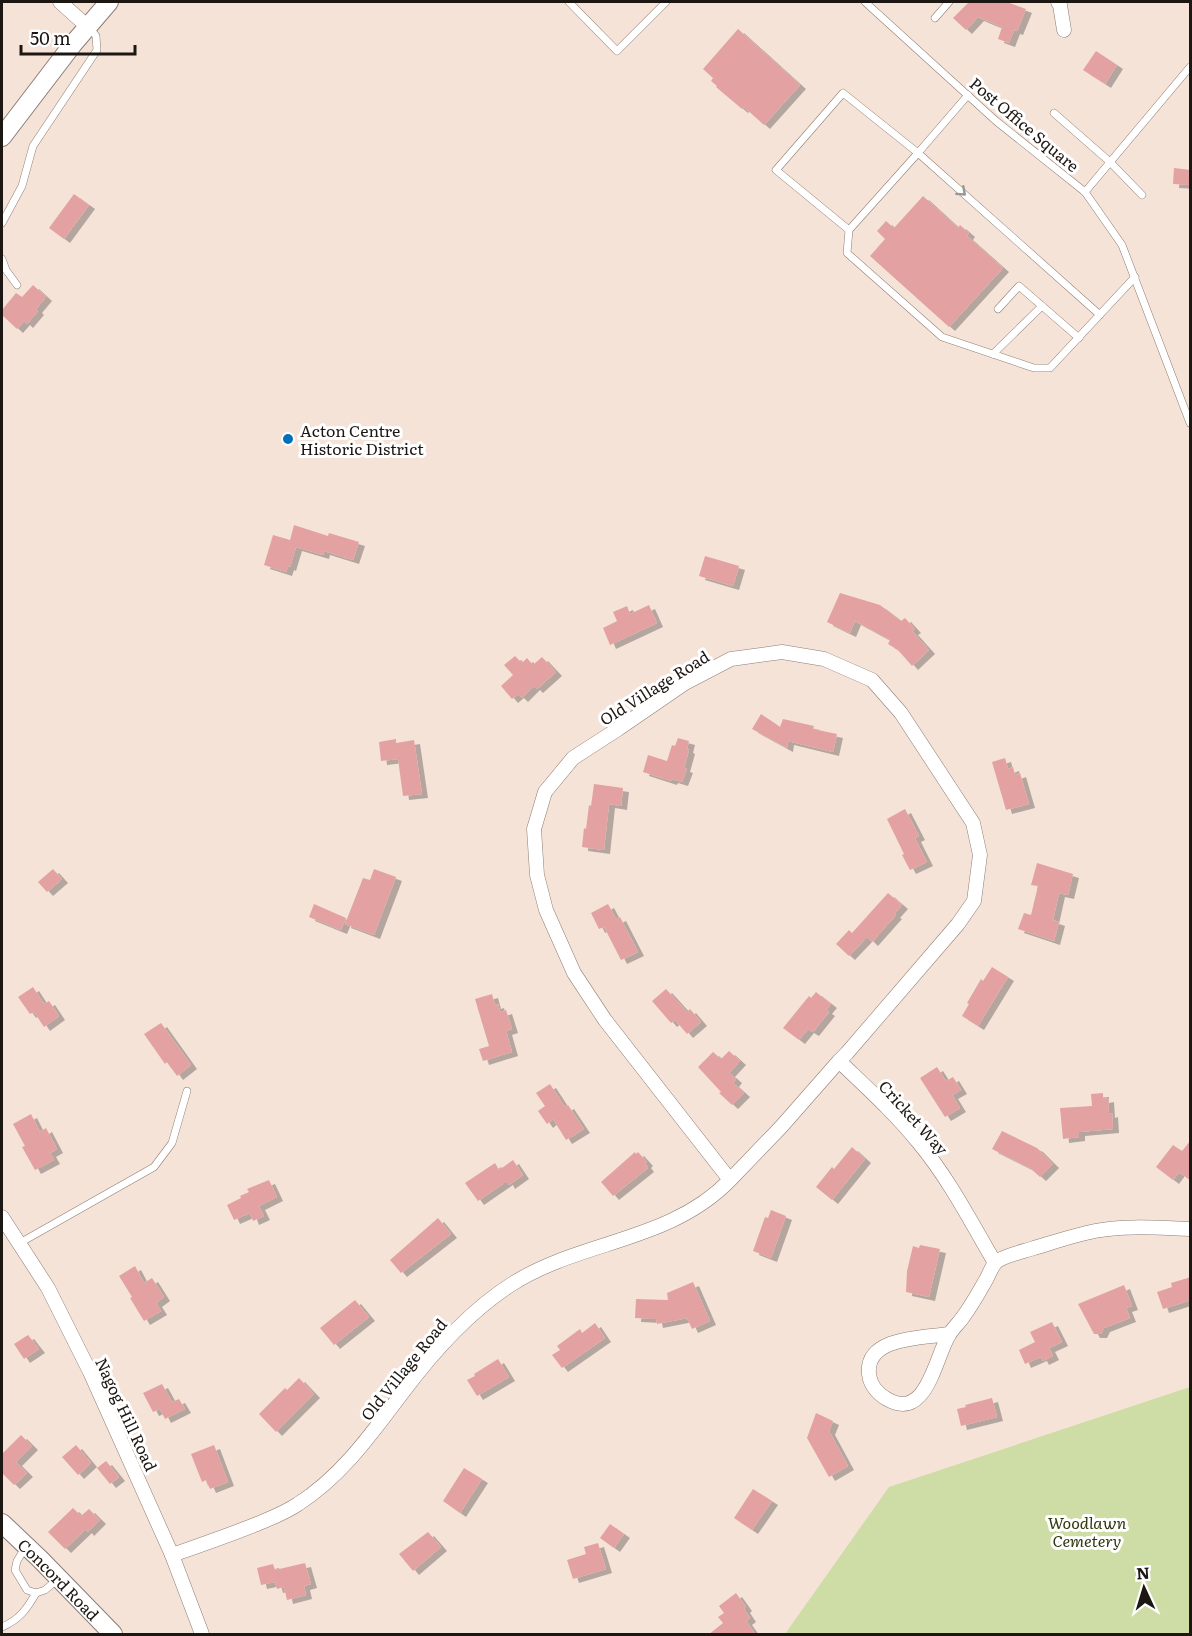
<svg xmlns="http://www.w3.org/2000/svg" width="1192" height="1636" font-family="Literata,serif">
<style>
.green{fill:#cedca6}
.building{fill:#e3a2a1;filter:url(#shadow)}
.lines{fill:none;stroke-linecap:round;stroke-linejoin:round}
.lane-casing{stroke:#8d7d73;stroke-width:8}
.street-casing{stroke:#8d7d73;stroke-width:15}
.secondary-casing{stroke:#8d7d73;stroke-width:20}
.lane{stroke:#fff;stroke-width:7}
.street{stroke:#fff;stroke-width:14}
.secondary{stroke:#fff;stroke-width:18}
.oneway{stroke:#999795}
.poi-dot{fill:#016fba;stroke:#fff;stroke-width:2}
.labels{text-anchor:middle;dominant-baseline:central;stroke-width:6;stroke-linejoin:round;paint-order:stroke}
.street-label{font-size:16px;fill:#1d1713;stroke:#fff}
.poi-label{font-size:16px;fill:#1d1713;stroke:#fff;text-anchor:start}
.park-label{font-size:16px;font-style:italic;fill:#30380d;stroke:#fff}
</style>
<defs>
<filter id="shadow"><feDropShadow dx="6" dy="4" stdDeviation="0" flood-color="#0004"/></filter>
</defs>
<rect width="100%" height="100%" fill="#f5e3d8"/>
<polygon class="green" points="1190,1387 1190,1634 785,1634 889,1487"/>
<g class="building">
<polygon points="969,2 1007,2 1026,9 1017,31 1014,30 1009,43 998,39 1002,27 978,17 966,30 953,18"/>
<polygon points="738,29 800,85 764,125 744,107 742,109 716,87 717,86 711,81 713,78 703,69"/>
<polygon points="1096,51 1117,65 1105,84 1083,70"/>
<polygon points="1174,168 1191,170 1191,185 1173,184"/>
<polygon points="74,194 89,205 64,239 49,228"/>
<polygon points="923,196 958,228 960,225 969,233 967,236 1003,268 949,327 870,256 885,239 877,231 886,221 894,228"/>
<polygon points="33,285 46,297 36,309 38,311 27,324 24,321 17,329 2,315 2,310 16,293 22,297"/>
<polygon points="294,525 328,536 329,533 359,542 353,560 324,551 323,555 296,547 290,567 288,566 286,572 264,565 273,535 290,540"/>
<polygon points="705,556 739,566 733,586 699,576"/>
<polygon points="840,593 880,605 901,621 905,618 915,629 912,631 929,650 912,666 898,650 888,644 890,640 855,621 850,633 827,622"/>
<polygon points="649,605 657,623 610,645 603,628 617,621 613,612 627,606 630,614"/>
<polygon points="515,656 522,663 527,658 533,665 542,657 556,672 537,689 534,686 522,698 518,694 512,699 501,686 513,675 504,665"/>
<polygon points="761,714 780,727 783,719 814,726 813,729 837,734 833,752 788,741 787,748 752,729"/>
<polygon points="678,738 689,741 687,749 689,750 684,768 687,769 682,782 672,779 671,781 643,772 648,755 667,761 672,745 675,746"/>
<polygon points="396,739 396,743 414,740 422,794 403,796 398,759 381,761 379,742"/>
<polygon points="1005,758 1008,769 1013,767 1015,775 1020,773 1029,804 1006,810 992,762"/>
<polygon points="594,784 623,788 621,806 609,804 604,850 582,847 584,828 586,829 589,805 591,806"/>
<polygon points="905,809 919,836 915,838 927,862 910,870 902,855 904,854 887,819"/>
<polygon points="1037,863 1073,874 1068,895 1059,893 1053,920 1059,922 1054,941 1018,929 1024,913 1031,915 1038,886 1031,885"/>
<polygon points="53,869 62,879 47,892 38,882"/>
<polygon points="374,869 396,877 374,935 345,924 363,878 370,880"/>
<polygon points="888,893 902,905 894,914 896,915 872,942 867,937 849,956 836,944 849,930 852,933"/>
<polygon points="314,904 346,918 341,930 309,917"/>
<polygon points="608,904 616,919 620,917 638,952 621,960 604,927 599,929 591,913"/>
<polygon points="992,967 1008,977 978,1026 962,1016 969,1004 967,1003 981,979 983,981"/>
<polygon points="33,987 44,1004 49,1001 59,1016 44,1027 34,1012 30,1014 18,997"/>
<polygon points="666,989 687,1012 690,1009 701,1022 687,1034 675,1020 671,1023 652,1001"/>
<polygon points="816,992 831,1004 826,1010 829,1012 813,1032 808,1029 799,1040 783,1028 809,996 811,998"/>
<polygon points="492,994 495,1005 498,1004 500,1012 506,1010 512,1029 506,1031 512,1052 483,1061 479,1049 489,1046 475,999"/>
<polygon points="161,1023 191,1065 177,1076 167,1062 165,1064 144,1034"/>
<polygon points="729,1051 740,1061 729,1073 736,1079 733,1083 744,1093 732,1105 719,1093 721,1092 698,1067 713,1052 721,1059"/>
<polygon points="937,1067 946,1081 953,1077 961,1090 952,1095 960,1108 945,1117 920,1078"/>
<polygon points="550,1084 565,1107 568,1105 584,1129 566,1140 553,1119 547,1124 538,1111 545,1106 536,1093"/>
<polygon points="1103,1093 1103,1099 1108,1098 1109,1114 1112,1113 1113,1129 1079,1132 1079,1137 1063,1139 1060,1108 1092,1106 1091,1094"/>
<polygon points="31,1114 40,1132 46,1128 57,1149 50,1153 54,1160 35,1170 22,1147 25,1146 13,1124"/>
<polygon points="1002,1131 1037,1148 1053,1164 1040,1177 1030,1168 992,1149"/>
<polygon points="1191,1140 1191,1181 1179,1172 1173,1180 1156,1167 1173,1145 1182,1151"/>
<polygon points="852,1147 865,1159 832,1200 816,1187 832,1167 834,1169"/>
<polygon points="635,1152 636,1154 638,1152 647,1162 645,1164 648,1168 613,1196 601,1182"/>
<polygon points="513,1160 523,1175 509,1185 507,1181 478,1201 465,1183 495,1163 499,1170"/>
<polygon points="269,1180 277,1197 259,1206 264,1216 253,1221 250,1213 234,1220 227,1205 241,1198 240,1196 249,1192 247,1189"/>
<polygon points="771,1210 786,1216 771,1258 753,1251 765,1217 768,1218"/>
<polygon points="438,1218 451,1234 401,1273 390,1260"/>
<polygon points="920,1245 940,1249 929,1297 906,1292 907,1271 913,1246 919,1248"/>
<polygon points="135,1266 144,1283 152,1278 164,1297 156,1303 161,1311 144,1321 130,1298 132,1297 119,1276"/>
<polygon points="1191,1277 1191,1300 1163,1309 1157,1292 1172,1287 1171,1283"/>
<polygon points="693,1282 710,1321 692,1329 687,1318 657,1324 656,1319 635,1318 636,1299 668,1300 667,1293"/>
<polygon points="1124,1285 1132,1306 1126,1308 1130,1318 1104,1328 1101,1334 1094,1334 1078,1304"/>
<polygon points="355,1300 369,1317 334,1345 320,1328"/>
<polygon points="1052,1322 1062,1342 1049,1348 1053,1356 1043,1361 1041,1357 1025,1364 1019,1350 1035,1342 1030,1332"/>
<polygon points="595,1323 605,1338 562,1368 552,1355 560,1350 557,1346 580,1329 582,1333"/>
<polygon points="28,1335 39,1349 24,1359 14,1344"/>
<polygon points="498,1359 509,1377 477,1396 467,1380 475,1376 474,1374"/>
<polygon points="299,1378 314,1394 276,1432 259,1414 285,1388 287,1390"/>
<polygon points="162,1384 172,1402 179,1399 185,1409 165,1419 160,1409 153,1412 143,1393"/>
<polygon points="992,1398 997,1417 961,1426 957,1409 966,1407 965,1405"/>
<polygon points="816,1413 833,1421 829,1431 848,1466 829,1477 807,1438"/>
<polygon points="21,1435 32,1446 16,1462 27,1473 14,1485 2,1473 2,1454"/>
<polygon points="76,1445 91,1463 78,1475 62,1457"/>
<polygon points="214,1445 228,1482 210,1489 206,1480 202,1482 191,1454"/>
<polygon points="106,1461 119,1477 110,1484 97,1468"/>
<polygon points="464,1468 482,1479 460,1513 443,1501"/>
<polygon points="753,1489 772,1501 752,1530 734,1518"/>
<polygon points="73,1508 81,1516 89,1509 100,1520 88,1532 86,1529 65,1549 48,1532"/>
<polygon points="610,1524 624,1534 614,1548 600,1538"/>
<polygon points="428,1532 441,1547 413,1571 399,1554"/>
<polygon points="598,1543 606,1569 573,1579 567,1560 586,1554 584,1547"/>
<polygon points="305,1563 311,1584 304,1586 306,1595 287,1600 284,1587 277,1589 275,1582 261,1585 257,1568 273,1564 275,1570"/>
<polygon points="736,1593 746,1607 744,1609 750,1618 746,1621 756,1635 708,1635 723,1623 718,1617 724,1613 719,1606"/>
</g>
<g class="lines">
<defs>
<g id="lane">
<polyline points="569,2 617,51 666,2"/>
<polyline points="865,2 996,121 1085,192 1122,245 1190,423"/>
<polyline points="935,18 949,2"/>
<polyline points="1054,113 1110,162 1142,195"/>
<polyline points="1085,192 1190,67"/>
<polyline points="2,223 22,186 33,146 97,50 96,36 90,28"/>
<polyline points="849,230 776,170 843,93 918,153 968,95"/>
<polyline points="2,259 6,270 17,285"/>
<polyline points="998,309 1019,286 1079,338"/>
<polyline points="1100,315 918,153 849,230 847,253 942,337 1034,368 1050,368 1135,277"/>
<polyline points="993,354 1042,306"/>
<polyline points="18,1244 154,1167 172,1143 187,1091"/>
<polyline points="25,1548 17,1561 15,1570 27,1590 36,1593 45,1590 58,1579"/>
<path d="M 2,1627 C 19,1620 27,1609 36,1593"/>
</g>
<g id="street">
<polyline points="60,2 88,27"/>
<polyline points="1058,2 1060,5 1064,30"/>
<path d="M 839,1061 C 866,1087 895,1113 919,1143 C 949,1179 971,1222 995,1263"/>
<polyline points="2,1217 48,1288 90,1372 172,1555 202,1634"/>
<path d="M 949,1334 C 925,1338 865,1336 869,1374 C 870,1385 878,1394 887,1399 C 927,1422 935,1357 949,1335 C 953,1328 959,1323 963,1317 C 972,1305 979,1292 987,1278 C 989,1274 992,1266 996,1262 C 1003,1256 1025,1251 1034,1248 C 1054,1242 1075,1235 1095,1231 C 1127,1225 1158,1228 1190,1229"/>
<path d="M 172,1555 C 201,1545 229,1535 257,1524 C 271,1518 285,1513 298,1504 C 342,1476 372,1433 403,1392 C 433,1352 468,1312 512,1284 C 581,1240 670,1242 730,1180 L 605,1020 L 574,973 L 546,910 L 537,875 L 534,829 L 545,792 L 573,758 L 618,729 L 685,683 L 731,659 L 782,652 L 824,659 L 872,680 L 901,713 L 973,823 L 980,855 L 974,901 L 958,924 L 847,1053 L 839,1061 L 781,1127 L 730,1180"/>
</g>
<g id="secondary">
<polyline points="2,137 73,44 109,2"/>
<path id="s1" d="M 2,1523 L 40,1559 L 113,1634"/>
</g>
</defs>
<use href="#lane" class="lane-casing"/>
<use href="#street" class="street-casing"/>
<use href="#secondary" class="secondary-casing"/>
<use href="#lane" class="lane"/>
<use href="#street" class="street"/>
<use href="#secondary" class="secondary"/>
</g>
<defs><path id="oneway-chevron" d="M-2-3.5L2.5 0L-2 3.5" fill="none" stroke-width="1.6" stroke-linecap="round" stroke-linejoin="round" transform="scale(1.5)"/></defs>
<use class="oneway" href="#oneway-chevron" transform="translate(962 192) rotate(42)"/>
<circle class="poi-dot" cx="288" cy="439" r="6"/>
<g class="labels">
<g class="street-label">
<text transform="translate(1025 124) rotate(40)">Post Office Square</text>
<text transform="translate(654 687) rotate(-32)">Old Village Road</text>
<text transform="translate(914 1117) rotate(48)">Cricket Way</text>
<text transform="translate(403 1369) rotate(-51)">Old Village Road</text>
<text transform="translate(127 1414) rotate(65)">Nagog Hill Road</text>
<text stroke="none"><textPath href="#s1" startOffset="80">Concord Road</textPath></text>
</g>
<g class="poi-label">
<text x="300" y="430">Acton Centre<tspan x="300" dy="18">Historic District</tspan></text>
</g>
<g class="park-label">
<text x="1087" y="1522">Woodlawn<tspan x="1087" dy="18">Cemetery</tspan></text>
</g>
</g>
<rect width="1192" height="1636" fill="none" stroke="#1d1713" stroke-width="6"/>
<g transform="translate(1144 1588) rotate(356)" stroke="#ffffff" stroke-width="4.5" paint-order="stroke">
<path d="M0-4.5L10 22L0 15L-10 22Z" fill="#1d1713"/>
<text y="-9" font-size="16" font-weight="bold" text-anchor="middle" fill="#1d1713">N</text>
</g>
<path d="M21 45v9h114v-9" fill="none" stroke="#1d1713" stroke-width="3"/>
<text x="30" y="45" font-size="18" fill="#1d1713" stroke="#ffffff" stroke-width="4.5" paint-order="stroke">50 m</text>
</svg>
